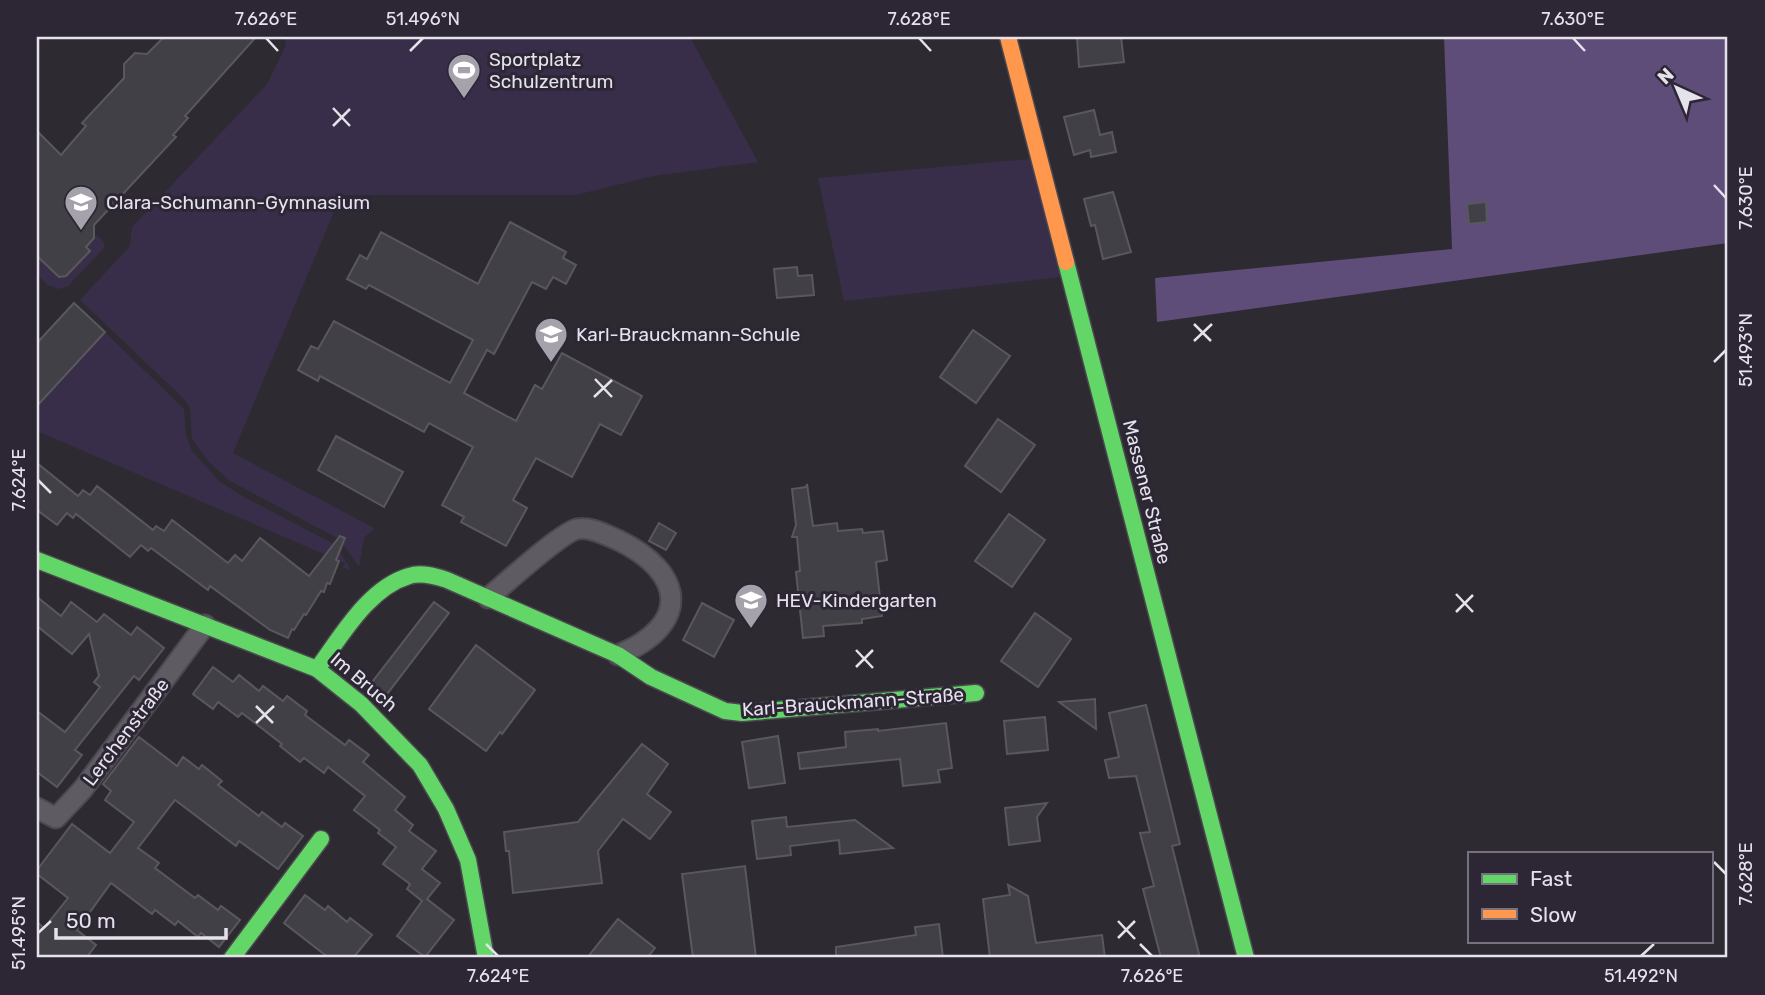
<svg xmlns="http://www.w3.org/2000/svg" width="1765" height="995" font-family="Rubik,sans-serif">
<style>
.green{fill:#392e49}
.forest{fill:#5e4c79}
.building{fill:#424047;stroke:#5a575d;stroke-width:2}
.lines{fill:none;stroke-linecap:round;stroke-linejoin:round}
.street-casing{stroke:#4c4850;stroke-width:23}
.fast-casing{stroke:#4c4850;stroke-width:19}
.slow-casing{stroke:#4c4850;stroke-width:19}
.street{stroke:#5e5c62;stroke-width:19}
.fast{stroke:#63d668;stroke-width:16}
.slow{stroke:#ff974d;stroke-width:16}
.ticks{fill:none;stroke:#e6e2ec;stroke-width:2.5}
.labels{text-anchor:middle;dominant-baseline:central;stroke-width:6;stroke-linejoin:round;paint-order:stroke}
.poi-label{font-size:19px;fill:#e6e2ec;stroke:#2c2635;text-anchor:start}
.street-label{font-size:19px;fill:#e6e2ec;stroke:#2c2635}
.neatline{fill:none;stroke:#e6e2ec;stroke-width:2.5}
.ticks-label{font-size:18px;text-anchor:middle;fill:#e6e2ec}
</style>
<rect width="100%" height="100%" fill="#2d2a32"/>
<g class="green">
<polygon points="285,37 690,37 758,162 653,176 576,195 341,195 233,453 374,528 364,538 359,567 339,539 230,481 210,463 192,439 190,408 184,399 80,300 130,246 132,227 267,84 286,45"/>
<polygon points="1030,159 1060,277 844,301 818,178"/>
<polygon points="97,235 104,242 104,248 68,286 58,289 48,285 37,274 37,256 58,277 66,276 90,251 86,247"/>
<polygon points="105,332 184,409 186,436 192,451 219,481 242,496 336,545 351,570 342,568 345,563 37,431 37,406"/>
</g>
<polygon class="forest" points="1444,37 1728,37 1728,243 1157,322 1155,278 1452,249"/>
<g class="building">
<polygon points="164,37 256,37 185,116 188,118 173,135 176,137 94,225 94,238 86,247 90,251 66,276 59,277 37,256 37,131 61,155 86,126 82,123 124,78 124,64 135,53 147,54"/>
<polygon points="1077,37 1121,37 1124,62 1079,67"/>
<polygon points="1094,110 1100,135 1112,132 1116,152 1091,157 1090,150 1074,155 1064,117"/>
<polygon points="1113,192 1131,252 1103,259 1095,225 1091,226 1084,199"/>
<polygon points="1486,202 1487,222 1469,224 1467,204"/>
<polygon points="510,222 566,252 563,258 576,265 566,284 553,277 546,289 532,282 494,354 487,350 464,393 516,421 535,385 542,389 562,353 642,396 621,435 600,424 572,477 536,458 513,500 527,508 506,546 461,522 464,517 442,505 473,447 429,423 424,432 320,376 318,381 298,370 311,346 318,349 334,321 450,383 473,340 369,285 366,289 347,279 360,255 367,259 381,232 478,284"/>
<polygon points="797,267 798,276 812,275 814,295 777,298 774,269"/>
<polygon points="74,303 105,332 37,406 37,343"/>
<polygon points="973,330 1010,356 976,403 940,377"/>
<polygon points="998,419 1035,445 1001,492 965,466"/>
<polygon points="336,436 403,472 384,507 318,470"/>
<polygon points="37,463 78,496 83,490 90,495 97,486 153,530 156,526 164,531 172,520 228,563 235,555 242,561 260,538 309,576 340,536 345,538 336,560 339,561 330,584 327,583 324,592 321,591 306,615 304,614 294,630 292,629 288,638 270,630 210,586 208,590 151,548 148,551 141,545 130,557 76,514 73,518 67,513 57,525 37,510"/>
<polygon points="807,484 813,526 837,523 838,531 862,529 863,533 883,531 887,560 876,562 882,616 862,619 862,623 823,626 824,636 803,638 796,572 800,571 797,537 792,537 796,525 792,489 806,487"/>
<polygon points="1009,514 1045,540 1012,587 975,561"/>
<polygon points="659,523 676,533 666,550 649,541"/>
<polygon points="37,597 61,616 71,602 97,622 104,614 131,635 137,627 164,648 139,680 134,676 75,750 82,755 57,787 37,772 37,711 65,732 100,687 94,682 99,676 89,634 72,654 37,626"/>
<polygon points="434,602 449,613 384,698 369,686"/>
<polygon points="702,603 734,620 714,657 683,640"/>
<polygon points="1035,613 1071,639 1038,687 1001,661"/>
<polygon points="476,645 535,690 502,734 500,732 486,751 429,709"/>
<polygon points="213,667 233,682 239,675 259,691 263,686 283,701 287,696 307,711 305,715 345,745 349,740 369,755 363,762 405,797 395,810 413,825 409,831 436,851 422,869 440,883 427,899 454,920 425,957 397,936 422,901 407,889 410,884 383,864 396,847 378,833 380,830 354,810 365,796 328,767 324,773 304,758 300,762 280,746 282,744 242,713 238,717 218,702 213,709 193,694"/>
<polygon points="1095,699 1096,729 1059,702"/>
<polygon points="1146,705 1180,844 1172,846 1200,958 1161,958 1143,889 1154,886 1140,833 1150,832 1136,776 1109,778 1105,760 1119,757 1109,713"/>
<polygon points="1045,717 1048,750 1007,754 1004,721"/>
<polygon points="946,723 952,768 938,770 940,782 903,786 900,759 800,769 798,753 846,747 845,732 878,729 878,731"/>
<polygon points="778,736 785,783 749,788 742,742"/>
<polygon points="139,737 177,766 183,757 199,769 202,765 222,781 218,785 259,816 262,812 282,827 285,823 303,836 278,869 239,841 236,846 175,800 138,848 159,863 155,868 195,898 198,895 218,910 221,906 240,920 219,947 201,933 198,937 178,921 175,925 155,910 152,914 111,883 77,930 96,945 86,958 37,958 37,922 44,928 68,898 37,874 37,870 72,824 110,853 134,822 105,800 111,791 103,784"/>
<polygon points="642,744 668,764 647,794 671,812 650,839 623,819 598,851 602,883 513,893 509,851 506,851 504,832 578,822"/>
<polygon points="1047,803 1037,817 1040,841 1009,845 1005,808"/>
<polygon points="786,817 787,827 855,820 893,848 840,854 839,840 790,846 791,855 757,859 752,821"/>
<polygon points="745,866 756,958 693,958 682,874"/>
<polygon points="1008,885 1028,896 1036,943 1102,935 1105,958 990,958 983,899 1010,895"/>
<polygon points="305,895 325,910 328,906 347,922 350,918 372,935 353,958 329,958 284,923"/>
<polygon points="618,919 655,948 647,958 587,958"/>
<polygon points="939,924 943,958 836,958 836,947 916,935 915,927"/>
</g>
<g class="lines">
<defs>
<g id="street">
<path d="M 488,598 C 505,584 559,534 577,529 C 590,526 606,535 618,540 C 686,573 691,625 618,655"/>
<polyline points="37,808 56,818 83,789 205,625"/>
</g>
<g id="fast">
<polyline points="1066,262 1246,958"/>
<polyline points="37,560 317,669 361,704 420,765 446,809 468,860 486,958"/>
<path d="M 317,669 C 341,637 368,588 409,576 C 421,572 435,576 447,580 L 618,655 L 651,677 L 725,711 L 742,713 L 976,693"/>
<polyline points="232,958 321,839"/>
</g>
<polyline id="slow" points="1008,37 1066,262"/>
</defs>
<use href="#street" class="street-casing"/>
<use href="#fast" class="fast-casing"/>
<use href="#slow" class="slow-casing"/>
<use href="#street" class="street"/>
<use href="#fast" class="fast"/>
<use href="#slow" class="slow"/>
</g>
<path class="ticks" d="M 266,38 L 278,51M 919,38 L 931,51M 1573,38 L 1585,51M 410,51 L 423,38M 333,108 L 350,126M 333,126 L 350,109M 1714,185 L 1726,198M 1194,324 L 1211,341M 1194,341 L 1212,324M 1714,362 L 1726,350M 595,379 L 612,397M 594,397 L 612,380M 38,480 L 51,493M 1456,594 L 1473,612M 1456,612 L 1473,595M 856,650 L 873,668M 856,667 L 873,650M 256,706 L 273,723M 256,723 L 274,706M 1714,862 L 1726,874M 1118,921 L 1135,939M 38,933 L 51,921M 1118,938 L 1135,921M 486,944 L 498,956M 1140,944 L 1152,956M 1641,956 L 1654,944"/>
<defs>
<symbol id="stadium-pin" viewBox="-11 -11 22 30"><path d="M0 17L-7.5 6A9.5 9.5 0 1 1 7.5 6Z" fill="#a5a2ab" stroke="#2c2635"/><path d="M0-5a6.5 5 0 1 0 0 10a6.5 5 0 1 0 0-10ZM-3.5-1.8h7v3.6h-7Z" fill="#fff"/></symbol>
<symbol id="school-pin" viewBox="-11 -11 22 30"><path d="M0 17L-7.5 6A9.5 9.5 0 1 1 7.5 6Z" fill="#a5a2ab" stroke="#2c2635"/><path d="M0-5L7-2L0 1L-7-2ZM-4 1L0 2.5L4 1V4Q0 6-4 4Z" fill="#fff"/></symbol>
</defs>
<g fill-rule="evenodd">
<use href="#stadium-pin" x="445" y="51" width="38" height="52"/>
<use href="#school-pin" x="62" y="183" width="38" height="52"/>
<use href="#school-pin" x="532" y="315" width="38" height="52"/>
<use href="#school-pin" x="732" y="581" width="38" height="52"/>
</g>
<g class="labels">
<g class="poi-label">
<text x="489" y="59">Sportplatz<tspan x="489" dy="22">Schulzentrum</tspan></text>
<text x="106" y="202">Clara-Schumann-Gymnasium</text>
<text x="576" y="334">Karl-Brauckmann-Schule</text>
<text x="776" y="600">HEV-Kindergarten</text>
</g>
<g class="street-label">
<text transform="translate(1147 492) rotate(76)">Massener Straße</text>
<text transform="translate(364 682) rotate(40)">Im Bruch</text>
<text transform="translate(853 702) rotate(-4)">Karl-Brauckmann-Straße</text>
<text transform="translate(126 732) rotate(-53)">Lerchenstraße</text>
</g>
</g>
<rect width="1765" height="995" fill="none" stroke="#2c2635" stroke-width="77"/>
<rect x="1468" y="852" width="245" height="91" fill="#2c2635" stroke="#76717e" stroke-width="2"/>
<rect x="1482" y="874" width="35" height="10" fill="#63d668" stroke="#76717e" stroke-width="2"/>
<text x="1530" y="886" font-size="21" fill="#e6e2ec">Fast</text>
<rect x="1482" y="909" width="35" height="10" fill="#ff974d" stroke="#76717e" stroke-width="2"/>
<text x="1530" y="922" font-size="21" fill="#e6e2ec">Slow</text>
<g transform="translate(1677 88) rotate(316)" stroke="#2c2635" stroke-width="5" paint-order="stroke">
<path d="M0-5L12 26L0 18L-12 26Z" fill="#e6e2ec"/>
<text y="-10" font-size="19" font-weight="bold" text-anchor="middle" fill="#e6e2ec">N</text>
</g>
<path d="M56 928v10h170v-10" fill="none" stroke="#e6e2ec" stroke-width="3.5"/>
<text x="66" y="928" font-size="21" fill="#e6e2ec" stroke="#2c2635" stroke-width="5" paint-order="stroke">50 m</text>
<rect x="38" y="38" width="1688" height="918" class="neatline"/>
<g class="ticks-label">
<text x="266" y="25">7.626°E</text>
<text x="423" y="25">51.496°N</text>
<text x="919" y="25">7.628°E</text>
<text x="1573" y="25">7.630°E</text>
<text transform="translate(1746 198) rotate(-90)" y="6">7.630°E</text>
<text transform="translate(1746 350) rotate(-90)" y="6">51.493°N</text>
<text transform="translate(19 480) rotate(-90)" y="6">7.624°E</text>
<text transform="translate(1746 874) rotate(-90)" y="6">7.628°E</text>
<text transform="translate(19 933) rotate(-90)" y="6">51.495°N</text>
<text x="498" y="982">7.624°E</text>
<text x="1152" y="982">7.626°E</text>
<text x="1641" y="982">51.492°N</text>
</g>
</svg>
